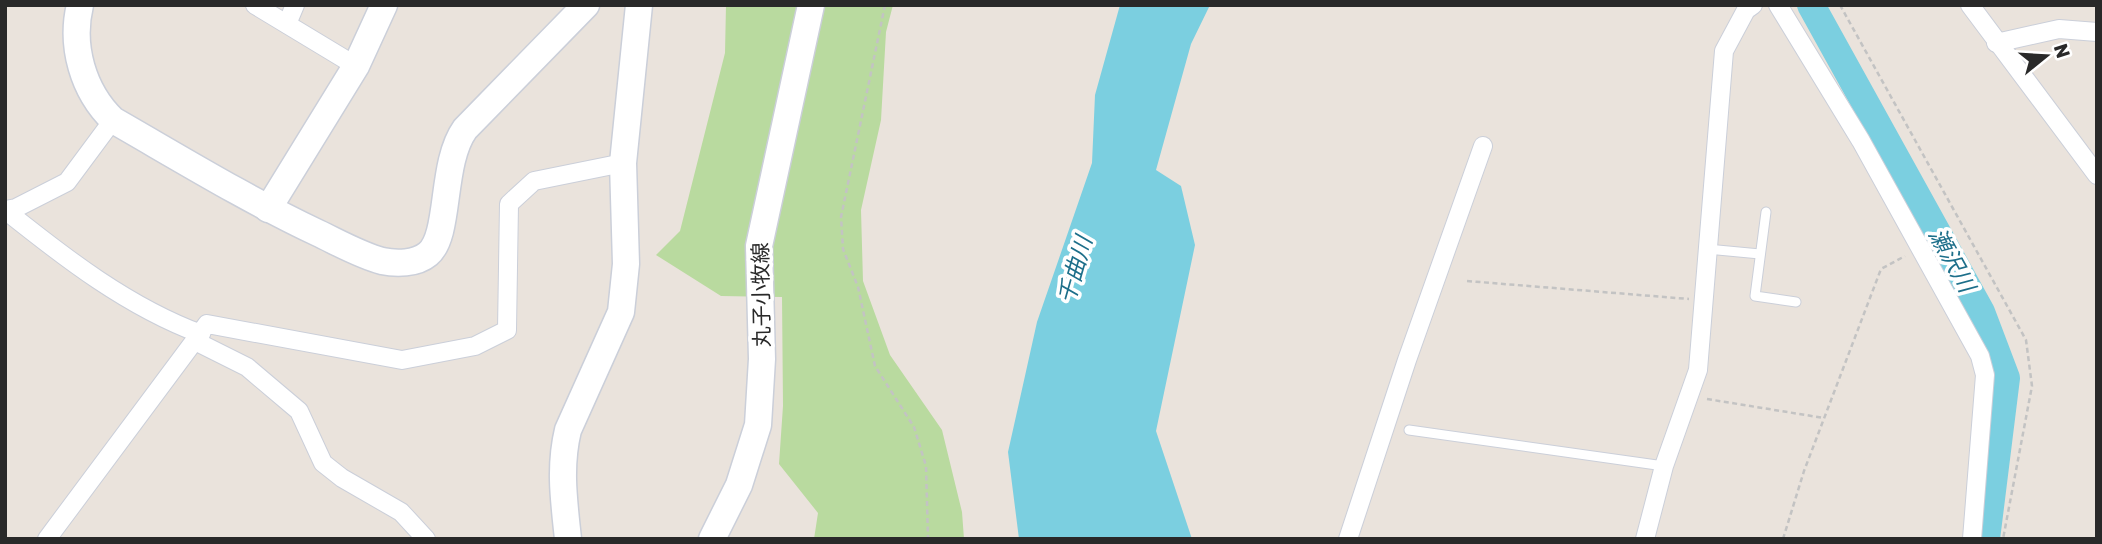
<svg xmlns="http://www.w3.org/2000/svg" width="2102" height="544" font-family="Rubik,'Noto Sans JP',sans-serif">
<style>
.green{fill:#b9da9f}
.water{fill:#7bcfe0}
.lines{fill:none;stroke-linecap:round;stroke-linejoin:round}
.river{stroke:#7bcfe0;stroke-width:28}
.lane-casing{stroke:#cbcfd9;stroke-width:11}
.street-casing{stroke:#cbcfd9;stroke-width:20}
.secondary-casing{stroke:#cbcfd9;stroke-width:29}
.path{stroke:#c3c3c3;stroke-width:2.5;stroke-dasharray:5 3.5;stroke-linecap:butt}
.lane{stroke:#fff;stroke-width:9}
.street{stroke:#fff;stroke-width:18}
.secondary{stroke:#fff;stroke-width:26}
.labels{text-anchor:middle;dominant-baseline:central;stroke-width:7;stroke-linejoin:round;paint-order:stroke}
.street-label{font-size:21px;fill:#292929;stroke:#fff}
.water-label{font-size:23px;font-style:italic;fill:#1d6f8a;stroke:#fff}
</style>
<rect width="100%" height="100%" fill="#eae3dc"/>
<polygon class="green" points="726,5 893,5 886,32 881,120 861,210 863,281 890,355 942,430 962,512 964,539 814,539 818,513 779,464 783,406 782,297 721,296 656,255 680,231 725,53"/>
<polygon class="water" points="1120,5 1210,5 1191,44 1156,170 1181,186 1195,245 1156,431 1192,539 1019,539 1008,452 1037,322 1092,163 1095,95"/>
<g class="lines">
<polyline class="river" points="1811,5 1981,312 2006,378 1986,539"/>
<defs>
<g id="lane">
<polyline points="1766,212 1755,296 1796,302"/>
<polyline points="1707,249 1760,254"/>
<polyline points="1409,430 1664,466"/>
</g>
<g id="street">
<polyline points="255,5 356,66"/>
<polyline points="1778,5 1861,141 1980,356 1985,375 1972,539"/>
<polyline points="1970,5 2097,175"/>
<polyline points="287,24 295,5"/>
<polyline points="1996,43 2059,29 2097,32"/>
<path d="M 5,210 C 65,258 128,307 201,334"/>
<polyline points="5,210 16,208 67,182 113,120"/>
<polyline points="195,341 247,367 299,411 323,463 342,478 401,512 426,539"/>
<polyline points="47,539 207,324 402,360 475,346 507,330 509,204 534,181 623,163"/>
<polyline points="1348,539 1407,360 1483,146"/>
<polyline points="1645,539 1664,466 1698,370 1724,51 1746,10 1753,5"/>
</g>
<g id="secondary">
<path d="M 80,5 C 70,46 83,91 113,120 C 181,159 248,200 318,233 C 339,243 360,255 382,261 C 396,264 416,264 428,254 C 451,235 440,164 465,129 L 586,5"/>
<polyline points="268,209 356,66 384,5"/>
<path d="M 568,539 C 564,501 559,467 568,430 L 621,312 L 626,264 L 623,163 L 639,5"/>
<polyline points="712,539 739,485 758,425 762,359 759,246 811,5"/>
</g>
</defs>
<use href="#lane" class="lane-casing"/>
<use href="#street" class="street-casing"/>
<use href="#secondary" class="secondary-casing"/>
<g class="path">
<polyline points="885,5 841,217 843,249 858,287 875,366 914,427 926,466 928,539"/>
<polyline points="1840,5 2026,340 2032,386 2003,539"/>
<polyline points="1467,281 1689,299"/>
<polyline points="1707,399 1824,418"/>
<polyline points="1783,539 1804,471 1881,269 1905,256"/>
</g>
<use href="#lane" class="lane"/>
<use href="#street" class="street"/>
<use href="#secondary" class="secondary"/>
</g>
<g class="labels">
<g class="street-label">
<text transform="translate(761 295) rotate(-91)">丸子小牧線</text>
</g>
<g class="water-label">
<text transform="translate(1952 260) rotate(61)">瀬沢川</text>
<text transform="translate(1075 270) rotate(-74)">千曲川</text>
</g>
</g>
<rect width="2102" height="544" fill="none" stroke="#292929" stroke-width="14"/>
<g transform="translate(2046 56) rotate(72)" stroke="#ffffff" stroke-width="5" paint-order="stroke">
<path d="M0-5L12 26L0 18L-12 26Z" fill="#292929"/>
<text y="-10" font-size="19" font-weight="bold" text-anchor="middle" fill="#292929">N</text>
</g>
</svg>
